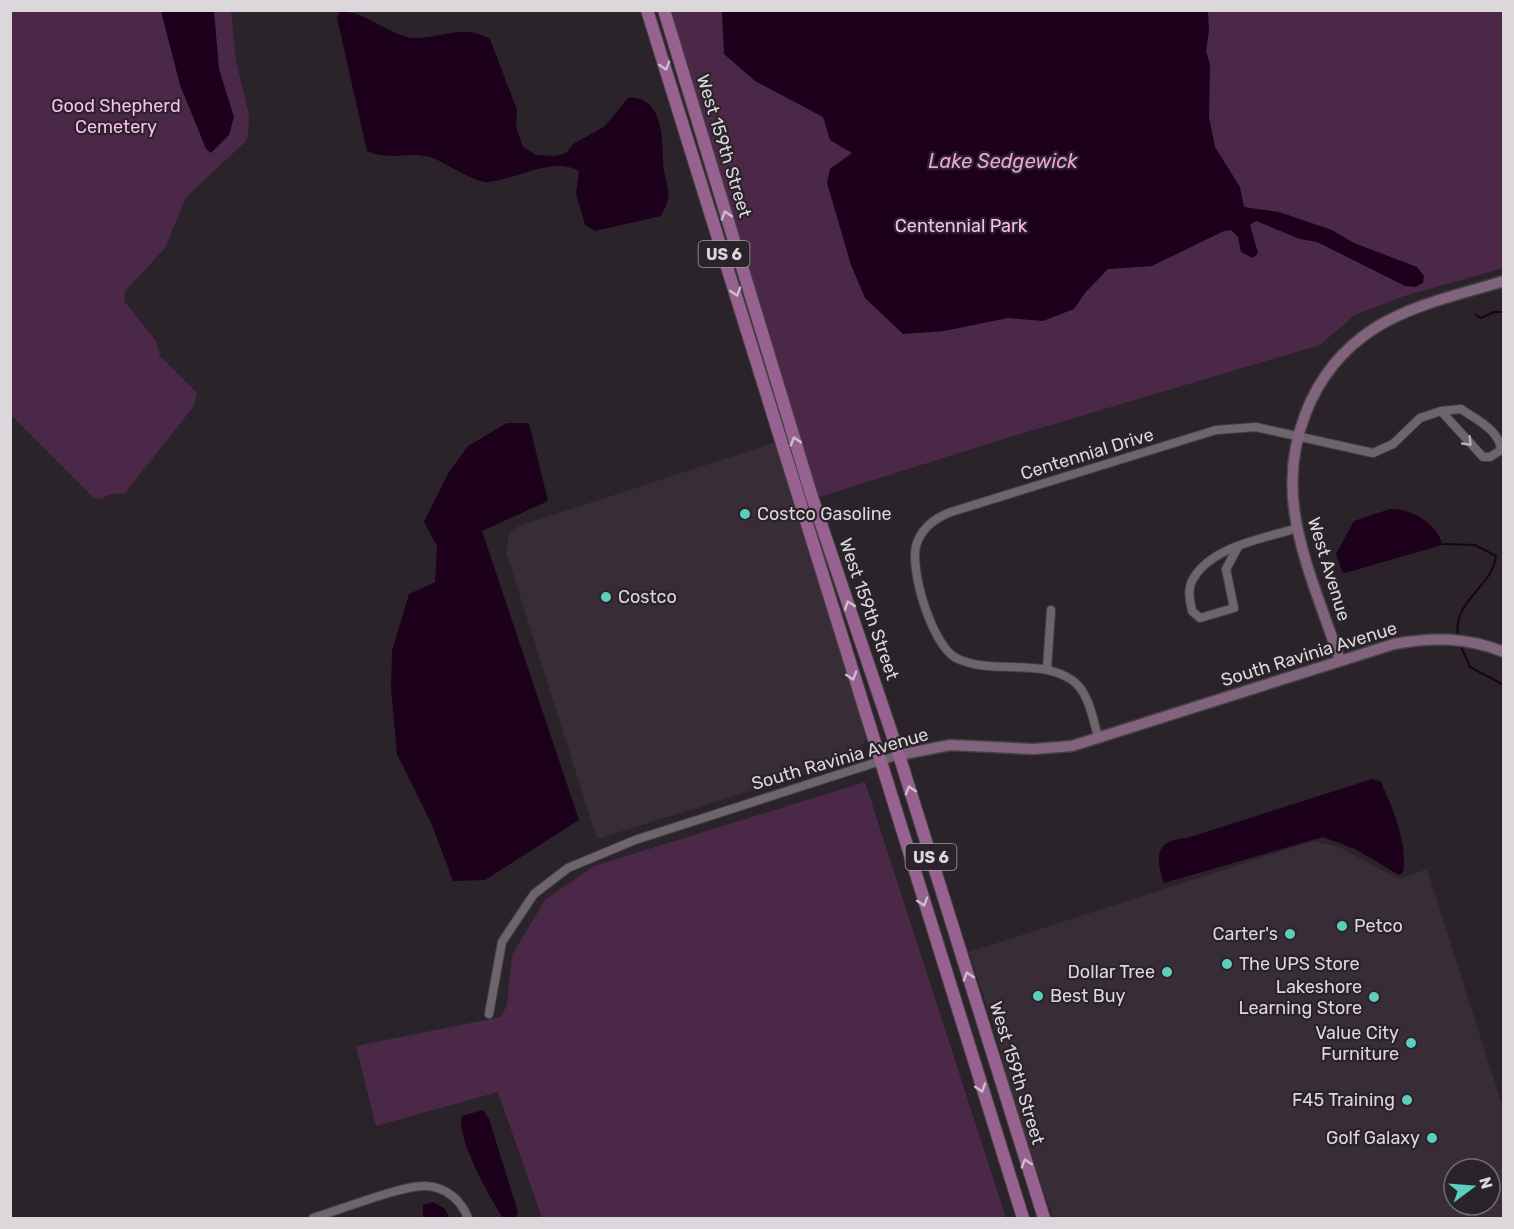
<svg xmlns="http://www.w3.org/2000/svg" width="1514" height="1229" font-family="Rubik,sans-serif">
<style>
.built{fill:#382c36;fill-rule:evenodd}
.green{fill:#4c2848}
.water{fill:#1d001b}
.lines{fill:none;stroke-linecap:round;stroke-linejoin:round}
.stream{stroke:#1d001b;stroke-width:2}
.street-casing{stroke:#464145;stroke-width:10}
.secondary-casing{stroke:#464145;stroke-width:13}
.primary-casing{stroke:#464145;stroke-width:14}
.street{stroke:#6e656c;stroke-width:8}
.secondary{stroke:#82637e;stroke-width:10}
.primary{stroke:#976190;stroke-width:12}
.oneway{stroke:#cdbfcb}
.oneway2{stroke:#b5afb4}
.poi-dot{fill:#5bcebc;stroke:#2a2329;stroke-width:2}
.labels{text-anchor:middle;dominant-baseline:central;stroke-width:4.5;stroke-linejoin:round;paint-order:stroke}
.shield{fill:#2a2329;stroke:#a6a1a5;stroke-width:1.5}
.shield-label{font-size:16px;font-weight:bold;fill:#dbd7da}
.park-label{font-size:18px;fill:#febbf4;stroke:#2a2329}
.street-label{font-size:18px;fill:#dbd7da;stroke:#2a2329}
.poi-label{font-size:18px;fill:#dbd7da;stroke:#2a2329;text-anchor:end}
.water-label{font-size:20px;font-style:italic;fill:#f09ee5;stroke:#2a2329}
</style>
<rect width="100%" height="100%" fill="#2a2329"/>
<g class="built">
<polygon points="776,442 865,731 866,740 856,752 816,770 597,839 506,552 509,534 519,526"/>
<path d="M 1313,841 L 1339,847 L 1399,879 L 1427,869 L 1503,1108 L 1503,1218 L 1053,1218 L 1019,1123 L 995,1030 L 969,952 ZM 1454,1169 L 1490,1169 L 1490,1205 L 1454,1205 Z"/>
</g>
<g class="green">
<polygon points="11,11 231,11 236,61 249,115 248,136 245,142 186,197 165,248 125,291 124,301 156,341 160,356 197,393 194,406 125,493 110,494 101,499 94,498 11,415"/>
<polygon points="669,11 1503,11 1503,268 1404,296 1355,315 1320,345 1010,437 819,497 798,438"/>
<polygon points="865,782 1006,1218 542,1218 498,1092 376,1126 356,1046 501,1017 507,1005 512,955 545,900 594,866"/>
</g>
<g class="water">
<polygon points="161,11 214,11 219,69 234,117 229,135 211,153 206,149 180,85"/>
<polygon points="722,11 1208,11 1209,30 1206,51 1210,65 1209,117 1215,147 1240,187 1244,207 1279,212 1332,230 1354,243 1417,267 1424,276 1423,283 1415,287 1405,286 1317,242 1300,239 1256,221 1250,225 1258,253 1253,258 1241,252 1238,237 1231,230 1224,231 1152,266 1108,269 1085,293 1074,309 1043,321 1008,318 944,331 903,334 865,298 851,265 827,183 830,169 852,153 830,140 823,117 755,81 724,54"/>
<path d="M 340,12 C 367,10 389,37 416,38 C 443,38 463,24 490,39 L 517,110 L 516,127 L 523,147 L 536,155 L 555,156 L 566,153 L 573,144 L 604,127 L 628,98 C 662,95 663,138 663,162 C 663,174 670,187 668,199 C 667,205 663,211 661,216 L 595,231 L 585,225 L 576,193 L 579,171 C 554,156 516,179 489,182 C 476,184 445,162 430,157 C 409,151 387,161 367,151 L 337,18 Z"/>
<polygon points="507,423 529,423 548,501 482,531 579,820 485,880 453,881 432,825 397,754 391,688 392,651 409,594 435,582 437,546 424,522 449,472 468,446"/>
<path d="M 1390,509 C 1410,508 1439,524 1442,545 L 1345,573 L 1342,571 L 1336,554 L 1354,521 Z"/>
<path d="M 1372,779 L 1381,782 C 1393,809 1408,843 1403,872 L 1399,875 L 1355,849 L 1323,837 L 1164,883 C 1155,857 1155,840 1187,838 Z"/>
<path d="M 483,1110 L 489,1119 L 518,1212 L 515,1218 L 503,1218 C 491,1200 455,1136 462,1116 Z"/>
<polygon points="433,1202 444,1208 450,1218 423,1218 423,1205"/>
</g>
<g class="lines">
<g class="stream">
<polyline points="1476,315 1481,318 1494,312 1504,312"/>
<path d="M 1443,544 L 1475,545 L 1496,556 C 1492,588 1452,601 1458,636"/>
<polyline points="1460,644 1470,667 1504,685"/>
</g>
<defs>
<g id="street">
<path d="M 1238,547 L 1226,569 L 1234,608 L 1200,618 L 1192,611 C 1190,601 1187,589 1193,579 C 1212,546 1263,539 1297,528"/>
<polyline points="1047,669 1051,610"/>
<path d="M 1098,737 C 1093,719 1089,692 1072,680 C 1037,657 993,676 956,658 C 932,645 910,571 916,546 C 921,528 935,518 951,512 L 1216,430 L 1256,427 L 1373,453 L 1393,444 L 1420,418 L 1441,411 L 1461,409 C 1475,419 1500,430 1501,450 L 1490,457 L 1483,457 L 1441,411"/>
<polyline points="489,1014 502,942 534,894 568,868 635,840 899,755"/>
<path d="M 313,1218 C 337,1211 405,1184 426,1186 C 446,1187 461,1200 468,1218"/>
</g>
<g id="secondary">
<path d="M 1340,661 C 1326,617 1306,572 1297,526 C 1281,450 1309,370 1375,328 C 1413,304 1462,294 1504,281"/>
<path d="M 899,755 L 950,745 L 1034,749 L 1072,746 L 1394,644 C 1433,637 1467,637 1504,652"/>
</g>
<g id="primary">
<polyline points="647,10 1023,1218"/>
<polyline points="664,10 812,497 899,755 1044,1218"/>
</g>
</defs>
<use href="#street" class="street-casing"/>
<use href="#secondary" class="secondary-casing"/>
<use href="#primary" class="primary-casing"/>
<use href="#street" class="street"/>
<use href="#secondary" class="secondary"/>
<use href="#primary" class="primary"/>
</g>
<defs><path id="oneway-chevron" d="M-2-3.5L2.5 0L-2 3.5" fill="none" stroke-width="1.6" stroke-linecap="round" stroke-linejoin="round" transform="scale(1.5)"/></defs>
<g class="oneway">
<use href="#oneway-chevron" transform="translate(665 66) rotate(73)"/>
<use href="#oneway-chevron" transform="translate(726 215) rotate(-107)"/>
<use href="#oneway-chevron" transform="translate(736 292) rotate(73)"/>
<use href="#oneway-chevron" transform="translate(795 441) rotate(-107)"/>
<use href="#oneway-chevron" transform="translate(849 605) rotate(-109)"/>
<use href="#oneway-chevron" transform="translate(852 676) rotate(73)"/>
<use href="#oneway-chevron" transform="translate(910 790) rotate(-107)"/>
<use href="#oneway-chevron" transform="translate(923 902) rotate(73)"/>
<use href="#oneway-chevron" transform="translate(968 976) rotate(-107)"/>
<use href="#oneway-chevron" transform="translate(981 1088) rotate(72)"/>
<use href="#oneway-chevron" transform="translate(1026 1163) rotate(-107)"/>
</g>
<use class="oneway2" href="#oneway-chevron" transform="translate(1468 442) rotate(46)"/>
<g class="poi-dot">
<circle cx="745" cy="514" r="6"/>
<circle cx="606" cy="597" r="6"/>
<circle cx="1342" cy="926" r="6"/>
<circle cx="1290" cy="934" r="6"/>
<circle cx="1227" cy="964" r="6"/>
<circle cx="1167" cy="972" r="6"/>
<circle cx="1038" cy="996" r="6"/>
<circle cx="1374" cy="997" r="6"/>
<circle cx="1411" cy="1043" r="6"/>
<circle cx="1407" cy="1100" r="6"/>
<circle cx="1432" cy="1138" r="6"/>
</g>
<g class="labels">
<g class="shield">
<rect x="698.5" y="241" width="51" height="26" rx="4.5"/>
<rect x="905.5" y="844" width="51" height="26" rx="4.5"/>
</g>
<g class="shield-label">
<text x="724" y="254">US 6</text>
<text x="931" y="857">US 6</text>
</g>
<g class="park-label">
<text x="116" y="106">Good Shepherd<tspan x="116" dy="21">Cemetery</tspan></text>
<text x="961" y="226">Centennial Park</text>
</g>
<g class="street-label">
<text transform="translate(724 146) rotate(73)">West 159th Street</text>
<text transform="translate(1087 454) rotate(-17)">Centennial Drive</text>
<text transform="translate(1329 569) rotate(73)">West Avenue</text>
<text transform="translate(869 609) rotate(71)">West 159th Street</text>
<text transform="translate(1309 654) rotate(-17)">South Ravinia Avenue</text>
<text transform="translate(840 759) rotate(-16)">South Ravinia Avenue</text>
<text transform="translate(1017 1073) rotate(73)">West 159th Street</text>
</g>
<g class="poi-label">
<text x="757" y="514" text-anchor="start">Costco Gasoline</text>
<text x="618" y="597" text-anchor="start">Costco</text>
<text x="1354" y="926" text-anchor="start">Petco</text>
<text x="1278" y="934">Carter's</text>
<text x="1239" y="964" text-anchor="start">The UPS Store</text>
<text x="1155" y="972">Dollar Tree</text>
<text x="1362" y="987">Lakeshore<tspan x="1362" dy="21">Learning Store</tspan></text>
<text x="1050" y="996" text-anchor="start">Best Buy</text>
<text x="1399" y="1033">Value City<tspan x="1399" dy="21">Furniture</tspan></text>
<text x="1395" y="1100">F45 Training</text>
<text x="1420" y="1138">Golf Galaxy</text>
</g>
<g class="water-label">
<text x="1003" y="161">Lake Sedgewick</text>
</g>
</g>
<rect width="1514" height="1229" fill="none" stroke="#dbd7da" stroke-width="24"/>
<g transform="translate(1472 1187) rotate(74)"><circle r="28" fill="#2a2329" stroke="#716b70" stroke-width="1.5"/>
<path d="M0-4.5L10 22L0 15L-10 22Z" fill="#5bcebc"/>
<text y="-9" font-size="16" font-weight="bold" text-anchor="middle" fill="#dbd7da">N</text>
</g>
</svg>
